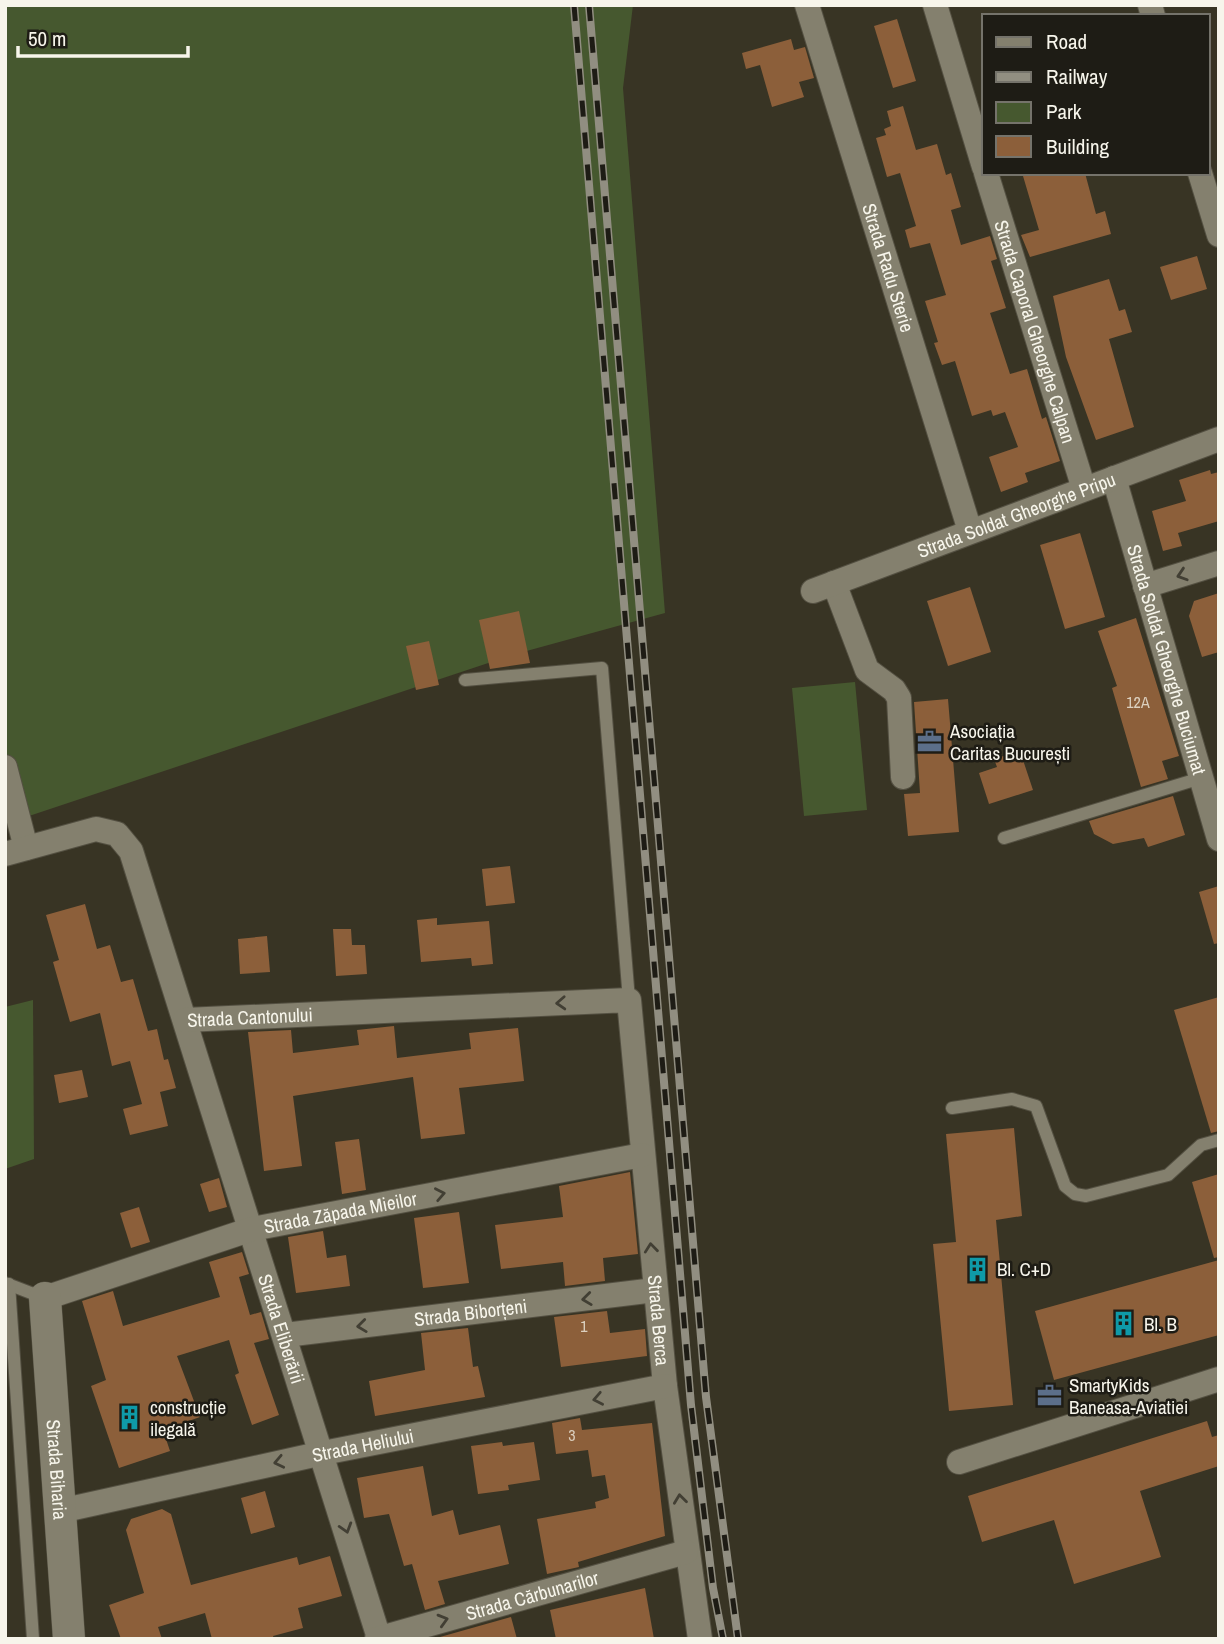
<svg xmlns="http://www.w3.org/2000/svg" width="1224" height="1644" font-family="'Archivo Narrow',sans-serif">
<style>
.green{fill:#46582f}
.building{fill:#8c5f3a}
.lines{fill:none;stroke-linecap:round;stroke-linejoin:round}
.service-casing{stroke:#545042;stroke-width:14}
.minor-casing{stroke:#545042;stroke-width:26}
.tertiary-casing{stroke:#545042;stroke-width:33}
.service{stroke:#84806e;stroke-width:12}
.minor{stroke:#84806e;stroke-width:24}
.tertiary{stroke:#84806e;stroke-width:32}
.rail-casing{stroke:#918e81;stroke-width:8}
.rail{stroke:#1e1c15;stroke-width:5;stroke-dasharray:16;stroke-linecap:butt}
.oneway{stroke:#423f34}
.labels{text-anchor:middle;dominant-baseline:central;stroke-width:5;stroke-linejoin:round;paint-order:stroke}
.number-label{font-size:16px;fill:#dcd0bf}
.street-label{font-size:19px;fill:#f7f5eb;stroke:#1e1c15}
.poi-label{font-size:19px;fill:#f7f5eb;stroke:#1e1c15;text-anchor:start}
</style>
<rect width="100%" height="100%" fill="#383424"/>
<g class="green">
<polygon points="5,5 633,5 623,88 665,613 512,655 5,824"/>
<polygon points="855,682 867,810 804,816 792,688"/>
<polygon points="33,1000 34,1159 5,1169 5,1007"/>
</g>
<g class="building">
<polygon points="897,19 916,81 893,88 874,26"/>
<polygon points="791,39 794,50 805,47 814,78 799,82 804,97 772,107 760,65 746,69 742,53"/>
<polygon points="903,106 916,150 937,144 946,175 951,173 961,207 951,210 961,245 990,236 997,259 991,261 1006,308 990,313 1010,374 1027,369 1042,419 1046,417 1060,461 1025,473 1028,482 1001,492 989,457 1018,447 1005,412 993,416 991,410 972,416 955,361 942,365 934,343 938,342 925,301 946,295 930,243 910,248 905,230 916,226 900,173 887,177 876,138 886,135 884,129 891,126 887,111"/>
<polygon points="1034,173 1085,173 1096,214 1105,211 1111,234 1030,257 1021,235 1039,230 1023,176"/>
<polygon points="1197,256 1207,289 1171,300 1160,267"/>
<polygon points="1109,279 1119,311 1125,309 1132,332 1109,339 1134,427 1096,440 1066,357 1053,296"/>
<polygon points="1210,470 1211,474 1219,472 1219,521 1178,533 1182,546 1163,551 1152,511 1186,501 1179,480"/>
<polygon points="1080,533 1105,617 1065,629 1040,545"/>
<polygon points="970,587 991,652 948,666 927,601"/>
<polygon points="1219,593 1219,652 1202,657 1189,616 1194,601"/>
<polygon points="519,611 530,663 490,669 479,620"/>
<polygon points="1136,618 1179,756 1162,761 1168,779 1141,787 1112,688 1117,686 1098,631"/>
<polygon points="429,641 439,685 416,690 406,646"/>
<polygon points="948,699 959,832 908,836 904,794 920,793 914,702"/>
<polygon points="1020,751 1033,790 989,804 979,773 997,767 994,759"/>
<polygon points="1173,796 1185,835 1148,847 1144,838 1113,844 1094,834 1089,821"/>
<polygon points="510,866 515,903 486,906 482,869"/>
<polygon points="1219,886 1219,943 1214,944 1199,892"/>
<polygon points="85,904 97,949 110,945 121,982 133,979 148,1031 157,1029 164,1060 168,1059 176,1088 160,1092 168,1126 130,1135 123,1109 142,1104 130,1061 112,1066 100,1013 70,1022 53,962 59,960 46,915"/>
<polygon points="437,918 437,925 489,921 493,964 472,966 471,958 421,962 417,920"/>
<polygon points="333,929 351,929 352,945 365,945 367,974 336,976"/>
<polygon points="267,936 270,972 240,974 238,939"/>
<polygon points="1219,997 1219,1131 1211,1133 1174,1010"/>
<polygon points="394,1026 397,1058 471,1049 469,1033 518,1028 524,1081 459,1088 465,1134 421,1139 413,1077 293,1096 302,1166 264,1171 248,1032 291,1030 293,1053 359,1045 357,1030"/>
<polygon points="82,1070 88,1097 59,1103 54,1075"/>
<polygon points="1014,1128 1022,1216 996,1220 1013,1405 949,1411 933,1244 956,1242 946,1134"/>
<polygon points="359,1139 366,1190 342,1194 335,1142"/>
<polygon points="630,1172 638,1254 603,1258 605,1281 565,1286 563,1262 501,1269 495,1225 563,1217 559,1186"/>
<polygon points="1219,1174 1219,1257 1214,1258 1192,1182"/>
<polygon points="219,1178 227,1207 209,1212 200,1184"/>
<polygon points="139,1207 150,1242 131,1248 120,1213"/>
<polygon points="459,1212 469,1283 423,1288 414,1218"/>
<polygon points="323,1231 327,1258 346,1255 350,1286 296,1293 288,1237"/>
<polygon points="242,1252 249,1274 239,1277 250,1315 261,1312 269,1339 254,1343 279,1415 252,1425 235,1375 239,1373 229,1340 177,1356 200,1417 163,1430 170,1451 119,1468 91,1386 106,1380 82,1301 113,1291 123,1326 220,1297 209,1262"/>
<polygon points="1219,1260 1219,1335 1054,1380 1035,1311"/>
<polygon points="607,1311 610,1333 645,1329 647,1356 561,1367 554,1317"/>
<polygon points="468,1328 473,1367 478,1366 485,1397 375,1416 369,1381 425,1370 421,1333"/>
<polygon points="580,1418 582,1430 652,1423 665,1536 578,1562 579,1567 547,1574 537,1519 596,1508 595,1502 609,1498 605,1475 592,1477 588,1450 556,1454 552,1423"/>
<polygon points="1207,1421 1212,1437 1219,1435 1219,1466 1140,1491 1161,1557 1074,1584 1054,1520 982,1542 968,1496"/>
<polygon points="502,1442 503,1446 534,1442 540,1480 508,1485 509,1490 478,1494 471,1446"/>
<polygon points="423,1466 432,1516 453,1510 459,1535 500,1525 509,1564 438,1581 445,1604 425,1610 412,1564 404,1566 389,1514 364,1518 357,1478"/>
<polygon points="265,1491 275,1527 251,1534 241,1498"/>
<polygon points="162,1509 171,1514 191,1585 297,1557 299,1565 330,1556 342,1596 298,1608 303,1628 273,1636 274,1639 212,1639 205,1613 158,1627 162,1639 121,1639 109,1605 144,1593 126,1530 131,1519"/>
<polygon points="645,1588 654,1639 556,1639 550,1610"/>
<polygon points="511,1617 517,1639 433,1639"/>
</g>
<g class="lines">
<defs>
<g id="service">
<polyline points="465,680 602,668 629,1000"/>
<polyline points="1004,838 1201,778"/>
<polyline points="952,1108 1012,1099 1036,1106 1065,1186 1075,1194 1086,1196 1168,1175 1201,1145 1219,1140"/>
<polyline points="5,1283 44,1298"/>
<polyline points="9,1284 33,1639"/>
</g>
<g id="minor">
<path id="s1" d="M 807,5 L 970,531"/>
<polyline points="935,5 984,167"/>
<polyline points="1150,5 1153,16"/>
<path id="s2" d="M 986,173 L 1084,489"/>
<polyline points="1200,173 1219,235"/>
<path id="s3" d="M 1114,478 L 1219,839"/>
<polyline points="834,583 867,670 894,690 899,698 903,777"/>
<polyline points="1145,586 1219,563"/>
<path id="s4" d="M 813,591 L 1219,439"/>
<polyline points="5,767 26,848"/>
<path id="s5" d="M 5,854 L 96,829 L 117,834 L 131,851 L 379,1638"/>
<path id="s6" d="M 185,1020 L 629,1000 L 665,1386 L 700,1639"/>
<path id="s7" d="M 45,1298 L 252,1229 L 642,1155"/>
<path id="s8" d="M 285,1335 L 655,1290"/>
<polyline points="959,1462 1219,1379"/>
<path id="s9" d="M 60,1511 L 323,1453 L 665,1386"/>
<path id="s10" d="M 377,1639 L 686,1552"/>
</g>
<g id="tertiary">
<path id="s11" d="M 45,1298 L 69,1639"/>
</g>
</defs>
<use href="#service" class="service-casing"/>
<use href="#minor" class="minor-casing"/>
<use href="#tertiary" class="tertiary-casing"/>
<use href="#service" class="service"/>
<use href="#minor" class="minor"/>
<use href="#tertiary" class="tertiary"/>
<defs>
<g id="rail">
<polyline points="574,5 691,1405 713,1588 723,1639"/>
<polyline points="589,5 706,1397 738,1639"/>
</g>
</defs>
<use href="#rail" class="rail-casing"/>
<use href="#rail" class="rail"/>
</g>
<defs><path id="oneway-chevron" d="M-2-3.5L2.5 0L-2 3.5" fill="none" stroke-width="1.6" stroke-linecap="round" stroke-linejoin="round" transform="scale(1.75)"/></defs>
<g class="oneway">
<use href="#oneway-chevron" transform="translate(1182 575) rotate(162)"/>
<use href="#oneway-chevron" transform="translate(561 1003) rotate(177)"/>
<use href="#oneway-chevron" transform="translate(440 1194) rotate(-11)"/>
<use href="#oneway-chevron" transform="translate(651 1248) rotate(-96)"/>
<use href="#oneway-chevron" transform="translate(587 1299) rotate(173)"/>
<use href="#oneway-chevron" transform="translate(362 1326) rotate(173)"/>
<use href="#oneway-chevron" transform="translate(598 1399) rotate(169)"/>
<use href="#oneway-chevron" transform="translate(279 1462) rotate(168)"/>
<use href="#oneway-chevron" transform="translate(680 1499) rotate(-97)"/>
<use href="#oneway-chevron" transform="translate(346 1528) rotate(73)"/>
<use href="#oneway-chevron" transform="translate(443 1620) rotate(-16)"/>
</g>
<defs>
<symbol id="office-bare" viewBox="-9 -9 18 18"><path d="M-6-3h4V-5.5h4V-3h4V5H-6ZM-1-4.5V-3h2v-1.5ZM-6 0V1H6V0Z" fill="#5c6f8a" stroke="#1e1c15" stroke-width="2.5" paint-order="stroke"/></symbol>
<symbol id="building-bare" viewBox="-9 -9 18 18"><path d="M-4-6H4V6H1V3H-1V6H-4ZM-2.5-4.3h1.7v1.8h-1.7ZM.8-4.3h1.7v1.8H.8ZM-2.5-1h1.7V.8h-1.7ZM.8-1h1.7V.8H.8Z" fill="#0f9aa8" stroke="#1e1c15" stroke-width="2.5" paint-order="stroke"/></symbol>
</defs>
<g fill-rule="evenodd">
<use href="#office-bare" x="912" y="724" width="35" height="35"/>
<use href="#building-bare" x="960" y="1252" width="35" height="35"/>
<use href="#building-bare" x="1106" y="1306" width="35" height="35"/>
<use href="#office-bare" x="1032" y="1378" width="35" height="35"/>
<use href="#building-bare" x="112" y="1400" width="35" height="35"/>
</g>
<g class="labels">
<g class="number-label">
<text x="1138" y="702">12A</text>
<text x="584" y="1326">1</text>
<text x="572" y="1435">3</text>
</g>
<g class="street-label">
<text stroke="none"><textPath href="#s1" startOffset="275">Strada Radu Sterie</textPath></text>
<text stroke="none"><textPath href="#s2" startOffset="166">Strada Caporal Gheorghe Calpan</textPath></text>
<text stroke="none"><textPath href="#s4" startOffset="217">Strada Soldat Gheorghe Pripu</textPath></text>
<text stroke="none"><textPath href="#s3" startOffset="189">Strada Soldat Gheorghe Buciumat</textPath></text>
<text stroke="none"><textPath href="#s6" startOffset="65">Strada Cantonului</textPath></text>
<text stroke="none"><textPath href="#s7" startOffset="308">Strada Zăpada Mieilor</textPath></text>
<text stroke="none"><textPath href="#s8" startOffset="187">Strada Biborțeni</textPath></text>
<text stroke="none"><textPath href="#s6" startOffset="766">Strada Berca</textPath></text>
<text stroke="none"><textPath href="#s5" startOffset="639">Strada Eliberării</textPath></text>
<text stroke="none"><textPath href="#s9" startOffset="310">Strada Heliului</textPath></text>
<text stroke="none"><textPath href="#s11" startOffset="172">Strada Biharia</textPath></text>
<text stroke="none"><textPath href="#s10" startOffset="161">Strada Cărbunarilor</textPath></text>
</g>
<g class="poi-label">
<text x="950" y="731">Asociația<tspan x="950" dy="22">Caritas București</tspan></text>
<text x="997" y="1269">Bl. C+D</text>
<text x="1144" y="1324">Bl. B</text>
<text x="1069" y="1385">SmartyKids<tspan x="1069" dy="22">Baneasa-Aviatiei</tspan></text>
<text x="150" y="1407">construcție<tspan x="150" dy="22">ilegală</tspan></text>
</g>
</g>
<rect width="1224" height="1644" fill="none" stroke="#f7f5eb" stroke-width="14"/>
<rect x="982" y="14" width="228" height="161" fill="#1e1c15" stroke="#75736b" stroke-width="2"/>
<rect x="996" y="37" width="35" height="10" fill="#84806e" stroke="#75736b" stroke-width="2"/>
<text x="1046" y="49" font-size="21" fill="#f7f5eb">Road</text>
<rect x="996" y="72" width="35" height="10" fill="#918e81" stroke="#75736b" stroke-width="2"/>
<text x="1046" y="84" font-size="21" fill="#f7f5eb">Railway</text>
<rect x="996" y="102" width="35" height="21" fill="#46582f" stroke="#75736b" stroke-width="2"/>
<text x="1046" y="119" font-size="21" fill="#f7f5eb">Park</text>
<rect x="996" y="136" width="35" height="21" fill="#8c5f3a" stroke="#75736b" stroke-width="2"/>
<text x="1046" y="154" font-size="21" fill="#f7f5eb">Building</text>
<path d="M18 46v10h170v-10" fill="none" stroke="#f7f5eb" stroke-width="3.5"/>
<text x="28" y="46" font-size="21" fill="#f7f5eb" stroke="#1e1c15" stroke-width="5" paint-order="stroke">50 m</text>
</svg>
